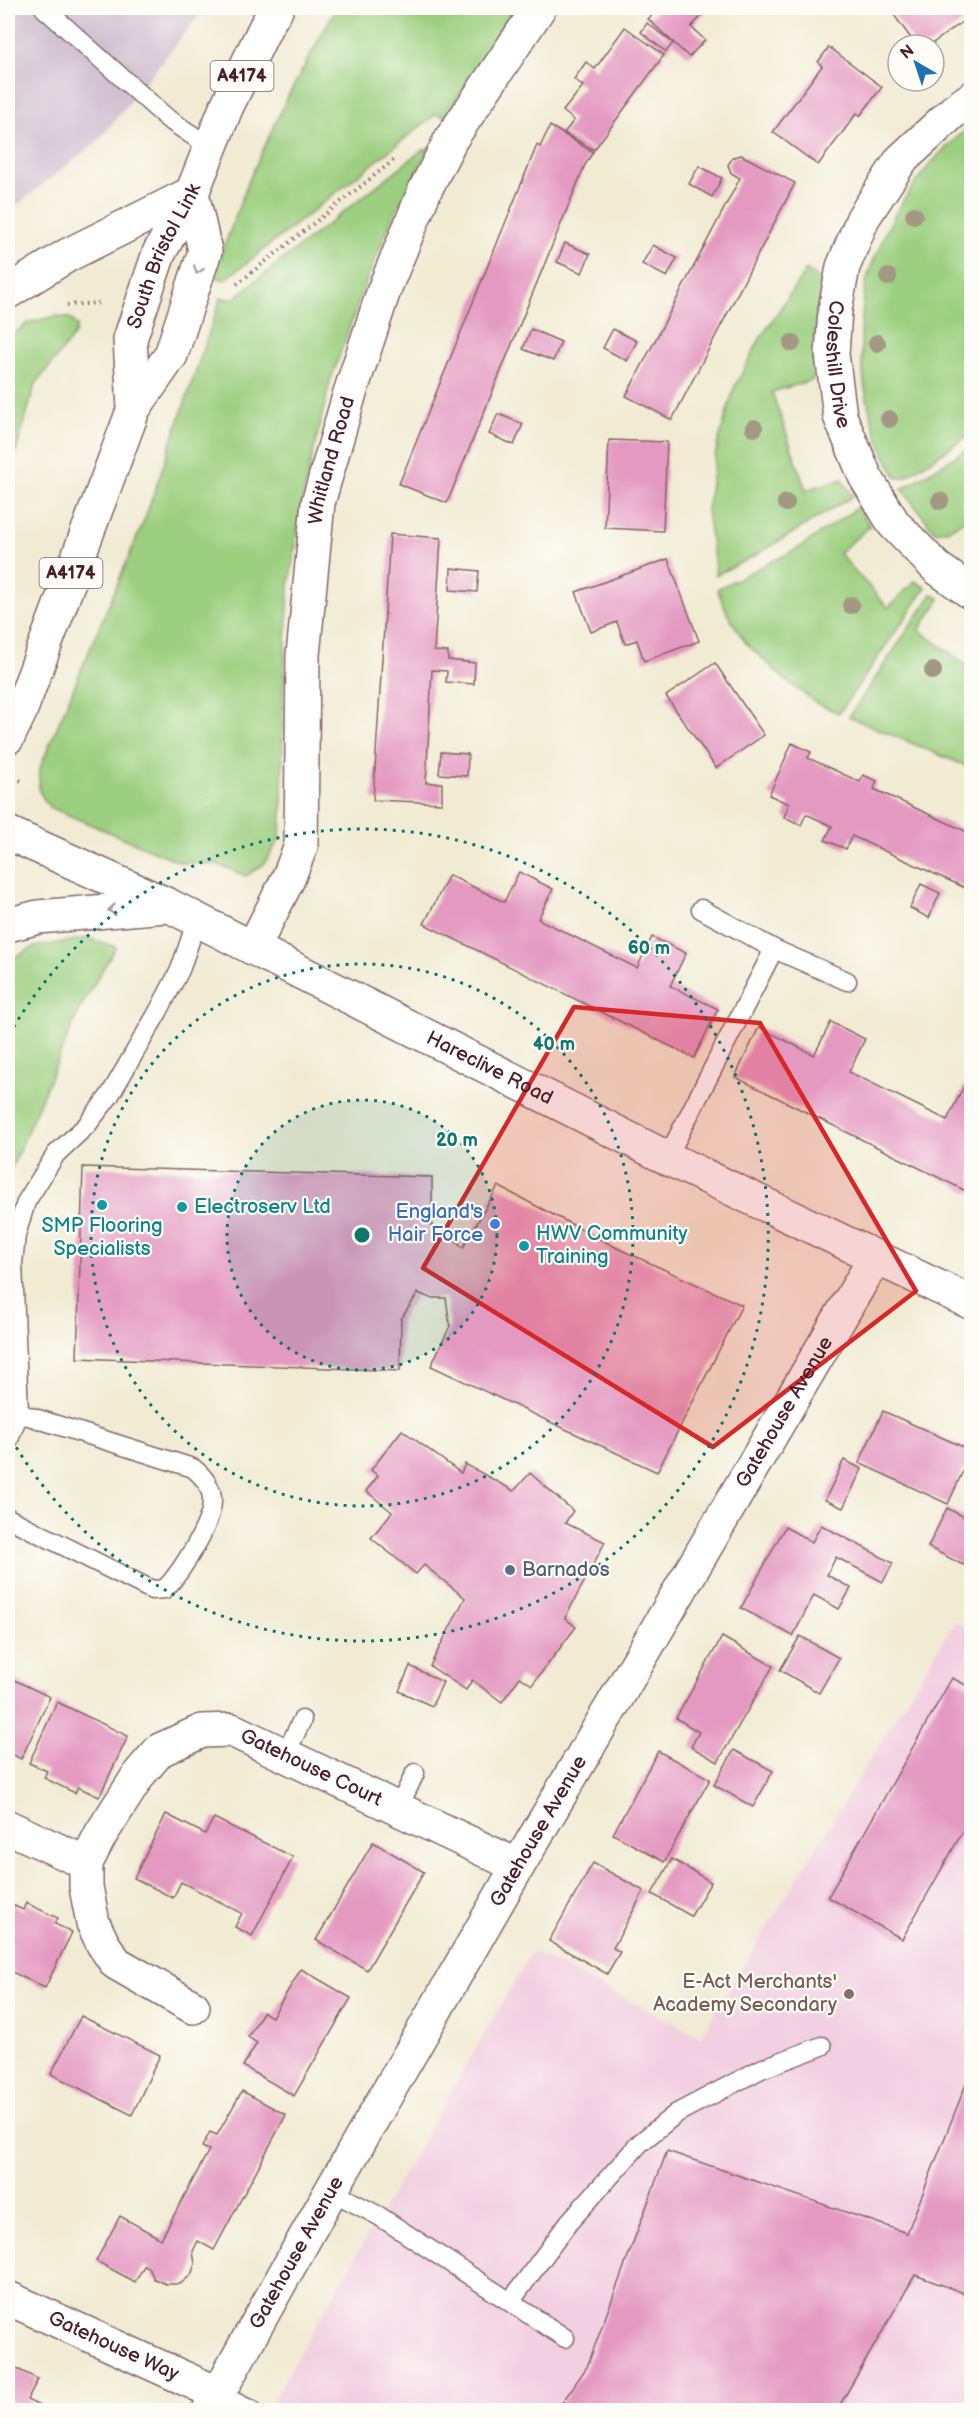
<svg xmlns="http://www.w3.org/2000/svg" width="979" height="2418" font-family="'Balsamiq Sans',sans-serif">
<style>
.built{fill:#f2cfe1}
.industrial{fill:#cfbdcf}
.green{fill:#9ccf7f;stroke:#737755;stroke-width:1.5}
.building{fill:#e499c1}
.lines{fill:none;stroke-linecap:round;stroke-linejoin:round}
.service-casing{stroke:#846666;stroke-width:21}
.minor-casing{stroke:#846666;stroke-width:36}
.tertiary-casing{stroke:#846666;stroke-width:36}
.trunk-casing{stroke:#846666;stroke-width:36}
.path{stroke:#846666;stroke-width:4;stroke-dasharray:1.5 4.5;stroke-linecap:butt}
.service{stroke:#fff;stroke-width:18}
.minor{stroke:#fff;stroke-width:33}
.tertiary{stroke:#fff;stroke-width:33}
.trunk{stroke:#fff;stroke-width:33}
.tree{fill:#a39884}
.oneway{stroke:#ae9aa0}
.marked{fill:#d62828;fill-opacity:0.2;stroke:#d62828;stroke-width:4.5;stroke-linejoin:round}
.ring{fill:none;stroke:#0f766e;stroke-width:3;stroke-dasharray:3 6}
.culture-dot{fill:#0f9aa8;stroke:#fdfcf7;stroke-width:2}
.shop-dot{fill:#3f7fe0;stroke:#fdfcf7;stroke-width:2}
.service-dot{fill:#5c6f8a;stroke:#fdfcf7;stroke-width:2}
.education-dot{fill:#8d6e63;stroke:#fdfcf7;stroke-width:2}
.labels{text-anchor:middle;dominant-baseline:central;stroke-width:4.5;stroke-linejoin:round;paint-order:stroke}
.shield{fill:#fdfcf7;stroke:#806168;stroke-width:1.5}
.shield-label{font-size:18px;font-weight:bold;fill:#4a1f2b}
.street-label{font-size:20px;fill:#4a1f2b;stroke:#fdfcf7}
.culture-label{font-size:20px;fill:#0d838f;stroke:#fdfcf7;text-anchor:start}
.shop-label{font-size:20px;fill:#366cbe;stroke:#fdfcf7;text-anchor:end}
.service-label{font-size:20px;fill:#4e5e75;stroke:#fdfcf7;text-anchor:start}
.education-label{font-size:20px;fill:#785e54;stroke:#fdfcf7;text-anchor:end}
.centre{fill:#0f766e;stroke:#fdfcf7;stroke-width:3}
.ring-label{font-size:18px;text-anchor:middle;font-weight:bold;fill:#0f766e;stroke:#fdfcf7;stroke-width:4.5;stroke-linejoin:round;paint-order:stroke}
</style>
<rect width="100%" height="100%" fill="#fdfcf7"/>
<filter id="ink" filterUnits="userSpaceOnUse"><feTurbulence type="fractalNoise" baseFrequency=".0167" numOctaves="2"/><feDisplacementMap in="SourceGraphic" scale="12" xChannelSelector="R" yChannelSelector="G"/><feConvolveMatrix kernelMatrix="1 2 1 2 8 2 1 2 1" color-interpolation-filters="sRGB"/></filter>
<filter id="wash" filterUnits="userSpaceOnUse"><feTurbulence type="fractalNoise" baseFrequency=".008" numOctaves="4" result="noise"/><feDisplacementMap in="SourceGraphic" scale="24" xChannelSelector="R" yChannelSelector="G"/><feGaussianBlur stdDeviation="1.35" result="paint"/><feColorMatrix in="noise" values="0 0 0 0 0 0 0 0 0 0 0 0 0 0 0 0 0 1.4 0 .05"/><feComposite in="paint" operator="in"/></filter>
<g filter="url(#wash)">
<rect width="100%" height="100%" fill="#f1ebd3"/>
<polygon class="built" points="955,1621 971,1630 971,2410 267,2410 532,1951 700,2037"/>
<polygon class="industrial" points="8,8 205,8 99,140 8,212"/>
<g class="green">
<polygon points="336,8 518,8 506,22 445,117 436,114 225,280 213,276 249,180 286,100"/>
<path d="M 971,126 L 971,225 L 963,294 L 965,324 L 971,360 L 971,434 L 905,477 L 897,478 C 862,420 855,348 866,283 C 868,273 873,262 877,253 C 897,202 928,159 971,126 Z"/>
<polygon points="429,148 391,221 362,292 330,382 303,496 289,586 283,695 282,815 279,840 263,865 246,876 216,864 182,863 49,807 39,791 40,768 146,516 221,298 233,299 421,151"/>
<polygon points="806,270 822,281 812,355 813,380 772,392 806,490 842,479 853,496 758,554 716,575 707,510 717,446 734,388 760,339"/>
<polygon points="56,316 70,318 77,326 75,334 35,385 8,479 8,338 28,323"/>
<polygon points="971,447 971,516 950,529 935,532 902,489"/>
<polygon points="858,507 870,526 839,553 888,608 915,581 926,588 839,713 818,704 784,679 745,642 728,615 717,589 797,549"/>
<polygon points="932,594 940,599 919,630 971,668 971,768 849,717"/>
<polygon points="88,938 116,947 79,1010 8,1177 8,961 34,947"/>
</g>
<g id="blocks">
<g class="building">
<polygon points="658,8 709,8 691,27 705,40 689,57 648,19 659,9"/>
<polygon points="896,8 972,8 972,15 930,45 916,45 891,11"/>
<polygon points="647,23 673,43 666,52 641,32"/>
<polygon points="625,27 664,55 594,150 564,133 574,120 563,111 583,86 574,79 586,62 595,69"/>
<polygon points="829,47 882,87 860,116 857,113 818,165 773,132 822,66 818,62"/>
<polygon points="550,126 593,152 585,165 447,503 399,484 537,145 540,147"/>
<polygon points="741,155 795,183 672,420 626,396 740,178 731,173 728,165 733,157"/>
<polygon points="699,166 722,178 712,197 689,184"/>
<polygon points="565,243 590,254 582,273 557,262"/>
<polygon points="653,245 677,258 667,277 642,264"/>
<polygon points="531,329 561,342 553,361 523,349"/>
<polygon points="613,329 637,341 627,361 603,348"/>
<polygon points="498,414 523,424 514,445 489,434"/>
<polygon points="609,440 667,442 663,531 605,528"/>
<polygon points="390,534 441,538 434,651 448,652 448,660 475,663 474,684 446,682 447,671 432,670 426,783 442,783 442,803 373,800"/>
<polygon points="668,559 699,641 644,661 637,640 625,644 617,622 591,632 576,592"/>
<polygon points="451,568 479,571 477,592 450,590"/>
<polygon points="715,663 764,735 716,768 666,696"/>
<polygon points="792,743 811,752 808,758 860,782 863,775 877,781 874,789 972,834 972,891 852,836 846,849 825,840 832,826 806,814 801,825 784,817 789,804 769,795"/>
<polygon points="441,752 468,754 467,776 439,774"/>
<polygon points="519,872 553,889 538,919 637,968 652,937 686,953 670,986 718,1009 694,1058 424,924 449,875 504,902"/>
<polygon points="921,884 940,893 929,918 910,908"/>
<polygon points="831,1022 865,1039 849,1072 947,1120 964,1086 972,1089 972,1194 735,1077 759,1027 814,1055"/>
<polygon points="83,1167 432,1177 432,1232 455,1239 463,1248 498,1186 619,1249 742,1305 657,1472 431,1366 450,1326 446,1298 430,1298 418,1293 401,1319 400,1371 77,1358"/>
<polygon points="883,1411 972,1451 948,1504 859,1463"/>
<polygon points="402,1430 461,1473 465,1464 514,1491 530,1473 573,1511 565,1523 605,1542 565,1618 576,1627 532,1685 520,1677 502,1702 472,1680 466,1690 430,1666 465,1598 424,1565 416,1574 371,1538 392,1512 366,1491 378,1476 371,1470"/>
<polygon points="844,1460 862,1469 843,1508 825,1500"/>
<polygon points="947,1508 972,1521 972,1549 963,1565 928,1547"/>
<polygon points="821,1525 893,1563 883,1582 836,1557 827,1575 851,1588 839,1609 814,1595 793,1636 741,1608 785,1527 812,1542"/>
<polygon points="800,1636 839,1658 819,1693 780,1670"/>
<polygon points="722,1637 773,1666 718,1762 691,1747 699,1732 676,1718"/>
<polygon points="410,1666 443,1682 432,1706 399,1691"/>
<polygon points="8,1677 50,1697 21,1759 8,1752"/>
<polygon points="952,1678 972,1688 972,1815 902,1939 828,1897"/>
<polygon points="57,1702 128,1736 99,1797 78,1787 75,1793 44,1778 47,1771 29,1763"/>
<polygon points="734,1750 773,1771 753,1807 714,1785"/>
<polygon points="658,1751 710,1779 664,1862 613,1834"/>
<polygon points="166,1814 205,1834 214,1818 293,1857 252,1936 235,1927 242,1913 181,1882 173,1898 134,1878"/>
<polygon points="373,1842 424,1872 367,1970 316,1940"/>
<polygon points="672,1859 711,1882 691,1916 652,1894"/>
<polygon points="593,1863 644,1891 613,1948 620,1952 607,1974 549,1941"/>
<polygon points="8,1903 23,1910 26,1903 58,1918 55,1924 72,1932 45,1988 8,1970"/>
<polygon points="301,1969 351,1998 294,2096 243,2066 257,2043 248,2037 263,2012 272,2017"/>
<polygon points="81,2016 160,2055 132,2115 51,2074"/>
<polygon points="972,2069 972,2296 915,2275 837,2410 557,2410 587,2367 667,2151 907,2233"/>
<polygon points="242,2091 286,2115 214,2250 198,2241 193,2251 195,2264 191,2275 180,2284 166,2284 154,2279 149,2268 144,2266 135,2282 96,2261 120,2216 161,2239 209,2150 202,2147 210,2132 217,2135"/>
<polygon points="11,2366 38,2379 27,2400 46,2409 45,2410 8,2410 8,2374"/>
</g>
</g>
</g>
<g filter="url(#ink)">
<use href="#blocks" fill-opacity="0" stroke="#846666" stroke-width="1.5"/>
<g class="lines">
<defs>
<g id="service">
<polyline points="44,8 168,119 210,147"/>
<polyline points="701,909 774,949 847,981"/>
<polyline points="667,1158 774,949"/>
<polyline points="8,1442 19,1413 13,1263 16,1235 26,1202 56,1154 87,1125 110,1095 158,1012 180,970 197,920"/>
<path d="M 8,1518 L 152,1590 L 165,1589 C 181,1572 214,1522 212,1498 C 211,1485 203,1476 193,1468 L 19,1413"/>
<polyline points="285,1755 302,1720"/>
<polyline points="399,1807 415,1773"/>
<polyline points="331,2191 379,2216 565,2338"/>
<polyline points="510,2302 569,2222 640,2143 677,2113 761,2069 822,2046"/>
<polyline points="219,2394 251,2410"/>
</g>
<g id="minor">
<path id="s1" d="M 972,98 L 954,111 L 901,160 L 863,218 L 843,267 L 835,310 L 832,354 L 840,416 L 865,476 L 894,524 L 937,568 L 972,593"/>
<path id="s2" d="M 8,833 L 170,906 L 667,1158 L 972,1303"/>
<polyline points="8,925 38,917 165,906"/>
<path id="s3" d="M 253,948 L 288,879 L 301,846 L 303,655 L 318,503 L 349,396 L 384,290 L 425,190 L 451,139 L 539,8"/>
<polyline points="8,1827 86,1863"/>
<path id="s4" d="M 193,2007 L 116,1963 L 103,1944 L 93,1923 L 86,1887 L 86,1863 L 101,1834 L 140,1773 L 160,1750 L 202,1731 L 232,1730 L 518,1866"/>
<path id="s5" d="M 8,2298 L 219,2394"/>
<path id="s6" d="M 209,2410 L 331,2191 L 518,1866 L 875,1258"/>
</g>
<polyline id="tertiary" points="8,292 68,255 192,193"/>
<g id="trunk">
<path id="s7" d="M 134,408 L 130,339 L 159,253 L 192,193 L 226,108 L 266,26 L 277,8"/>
<polyline points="8,737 20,712 134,408 171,355 205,251 192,193"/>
</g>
</defs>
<use href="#service" class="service-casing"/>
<use href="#minor" class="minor-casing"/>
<use href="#tertiary" class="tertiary-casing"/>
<use href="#trunk" class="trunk-casing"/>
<g class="path">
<polyline points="237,284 394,160"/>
<polyline points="67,305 101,303"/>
<polyline points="14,778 25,782"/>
</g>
<use href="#service" class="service"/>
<use href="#minor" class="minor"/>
<use href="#tertiary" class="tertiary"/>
<use href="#trunk" class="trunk"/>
</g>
<g class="tree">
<circle cx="914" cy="215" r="9"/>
<circle cx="888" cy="277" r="9"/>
<circle cx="792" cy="343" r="9"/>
<circle cx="877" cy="343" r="9"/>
<circle cx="889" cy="419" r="9"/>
<circle cx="754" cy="428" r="9"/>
<circle cx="940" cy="501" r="9"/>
<circle cx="786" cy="503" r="9"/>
<circle cx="851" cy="605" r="9"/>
<circle cx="933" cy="671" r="9"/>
</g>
<defs><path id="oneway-chevron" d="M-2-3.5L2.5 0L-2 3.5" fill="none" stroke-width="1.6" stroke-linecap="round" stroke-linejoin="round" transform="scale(1.5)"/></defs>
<g class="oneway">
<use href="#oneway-chevron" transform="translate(198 270) rotate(110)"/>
<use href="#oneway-chevron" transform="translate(112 910) rotate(175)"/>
</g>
</g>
<path class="marked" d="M 574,1007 L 760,1023 L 916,1291 L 713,1447 L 423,1268 Z"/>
<circle cx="362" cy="1235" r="135" fill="#0f766e" fill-opacity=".12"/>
<g class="ring">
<circle cx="362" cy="1235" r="135"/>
<circle cx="362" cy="1235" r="271"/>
<path d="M9 1035A406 406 0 1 1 9 1435"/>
</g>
<g class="culture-dot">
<circle cx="102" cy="1205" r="6"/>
<circle cx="182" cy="1207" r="6"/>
<circle cx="524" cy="1246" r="6"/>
</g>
<circle class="shop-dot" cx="495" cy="1224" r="6"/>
<circle class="service-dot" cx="510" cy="1570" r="6"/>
<circle class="education-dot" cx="849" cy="1994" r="6"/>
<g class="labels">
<g class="shield">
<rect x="210.5" y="61" width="63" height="30" rx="4.5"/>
<rect x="39.5" y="558" width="63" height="30" rx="4.5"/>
</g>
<g class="shield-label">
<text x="242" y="76">A4174</text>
<text x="71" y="573">A4174</text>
</g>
<g class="street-label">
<text stroke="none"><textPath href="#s7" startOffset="159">South Bristol Link</textPath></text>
<text stroke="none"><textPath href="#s1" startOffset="315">Coleshill Drive</textPath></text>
<text stroke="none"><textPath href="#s3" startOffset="501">Whitland Road</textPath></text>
<text stroke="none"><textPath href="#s2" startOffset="536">Hareclive Road</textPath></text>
<text stroke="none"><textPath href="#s6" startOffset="1152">Gatehouse Avenue</textPath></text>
<text stroke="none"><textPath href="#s4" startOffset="495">Gatehouse Court</textPath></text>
<text stroke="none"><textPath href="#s6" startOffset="666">Gatehouse Avenue</textPath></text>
<text stroke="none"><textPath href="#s6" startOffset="180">Gatehouse Avenue</textPath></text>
<text stroke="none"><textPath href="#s5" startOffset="116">Gatehouse Way</textPath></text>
</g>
<g class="culture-label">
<text x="194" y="1207">Electroserv Ltd</text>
<text x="102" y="1226" text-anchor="middle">SMP Flooring<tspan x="102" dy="23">Specialists</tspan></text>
<text x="536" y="1234">HWV Community<tspan x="536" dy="23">Training</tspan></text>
</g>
<g class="shop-label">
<text x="483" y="1212">England's<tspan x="483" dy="23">Hair Force</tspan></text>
</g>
<g class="service-label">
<text x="522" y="1570">Barnados</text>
</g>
<g class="education-label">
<text x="837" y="1982">E-Act Merchants'<tspan x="837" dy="23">Academy Secondary</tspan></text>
</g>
</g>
<circle cx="362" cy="1235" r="9" class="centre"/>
<g class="ring-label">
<text x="649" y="954">60 m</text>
<text x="554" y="1050">40 m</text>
<text x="457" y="1146">20 m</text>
</g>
<rect width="979" height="2418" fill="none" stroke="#fdfcf7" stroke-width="30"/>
<g transform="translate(916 63) rotate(321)"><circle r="28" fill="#fdfcf7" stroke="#b5a4a5" stroke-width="1.5"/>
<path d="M0-4.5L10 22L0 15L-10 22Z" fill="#1f6fb2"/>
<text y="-9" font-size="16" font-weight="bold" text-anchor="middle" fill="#4a1f2b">N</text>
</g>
</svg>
